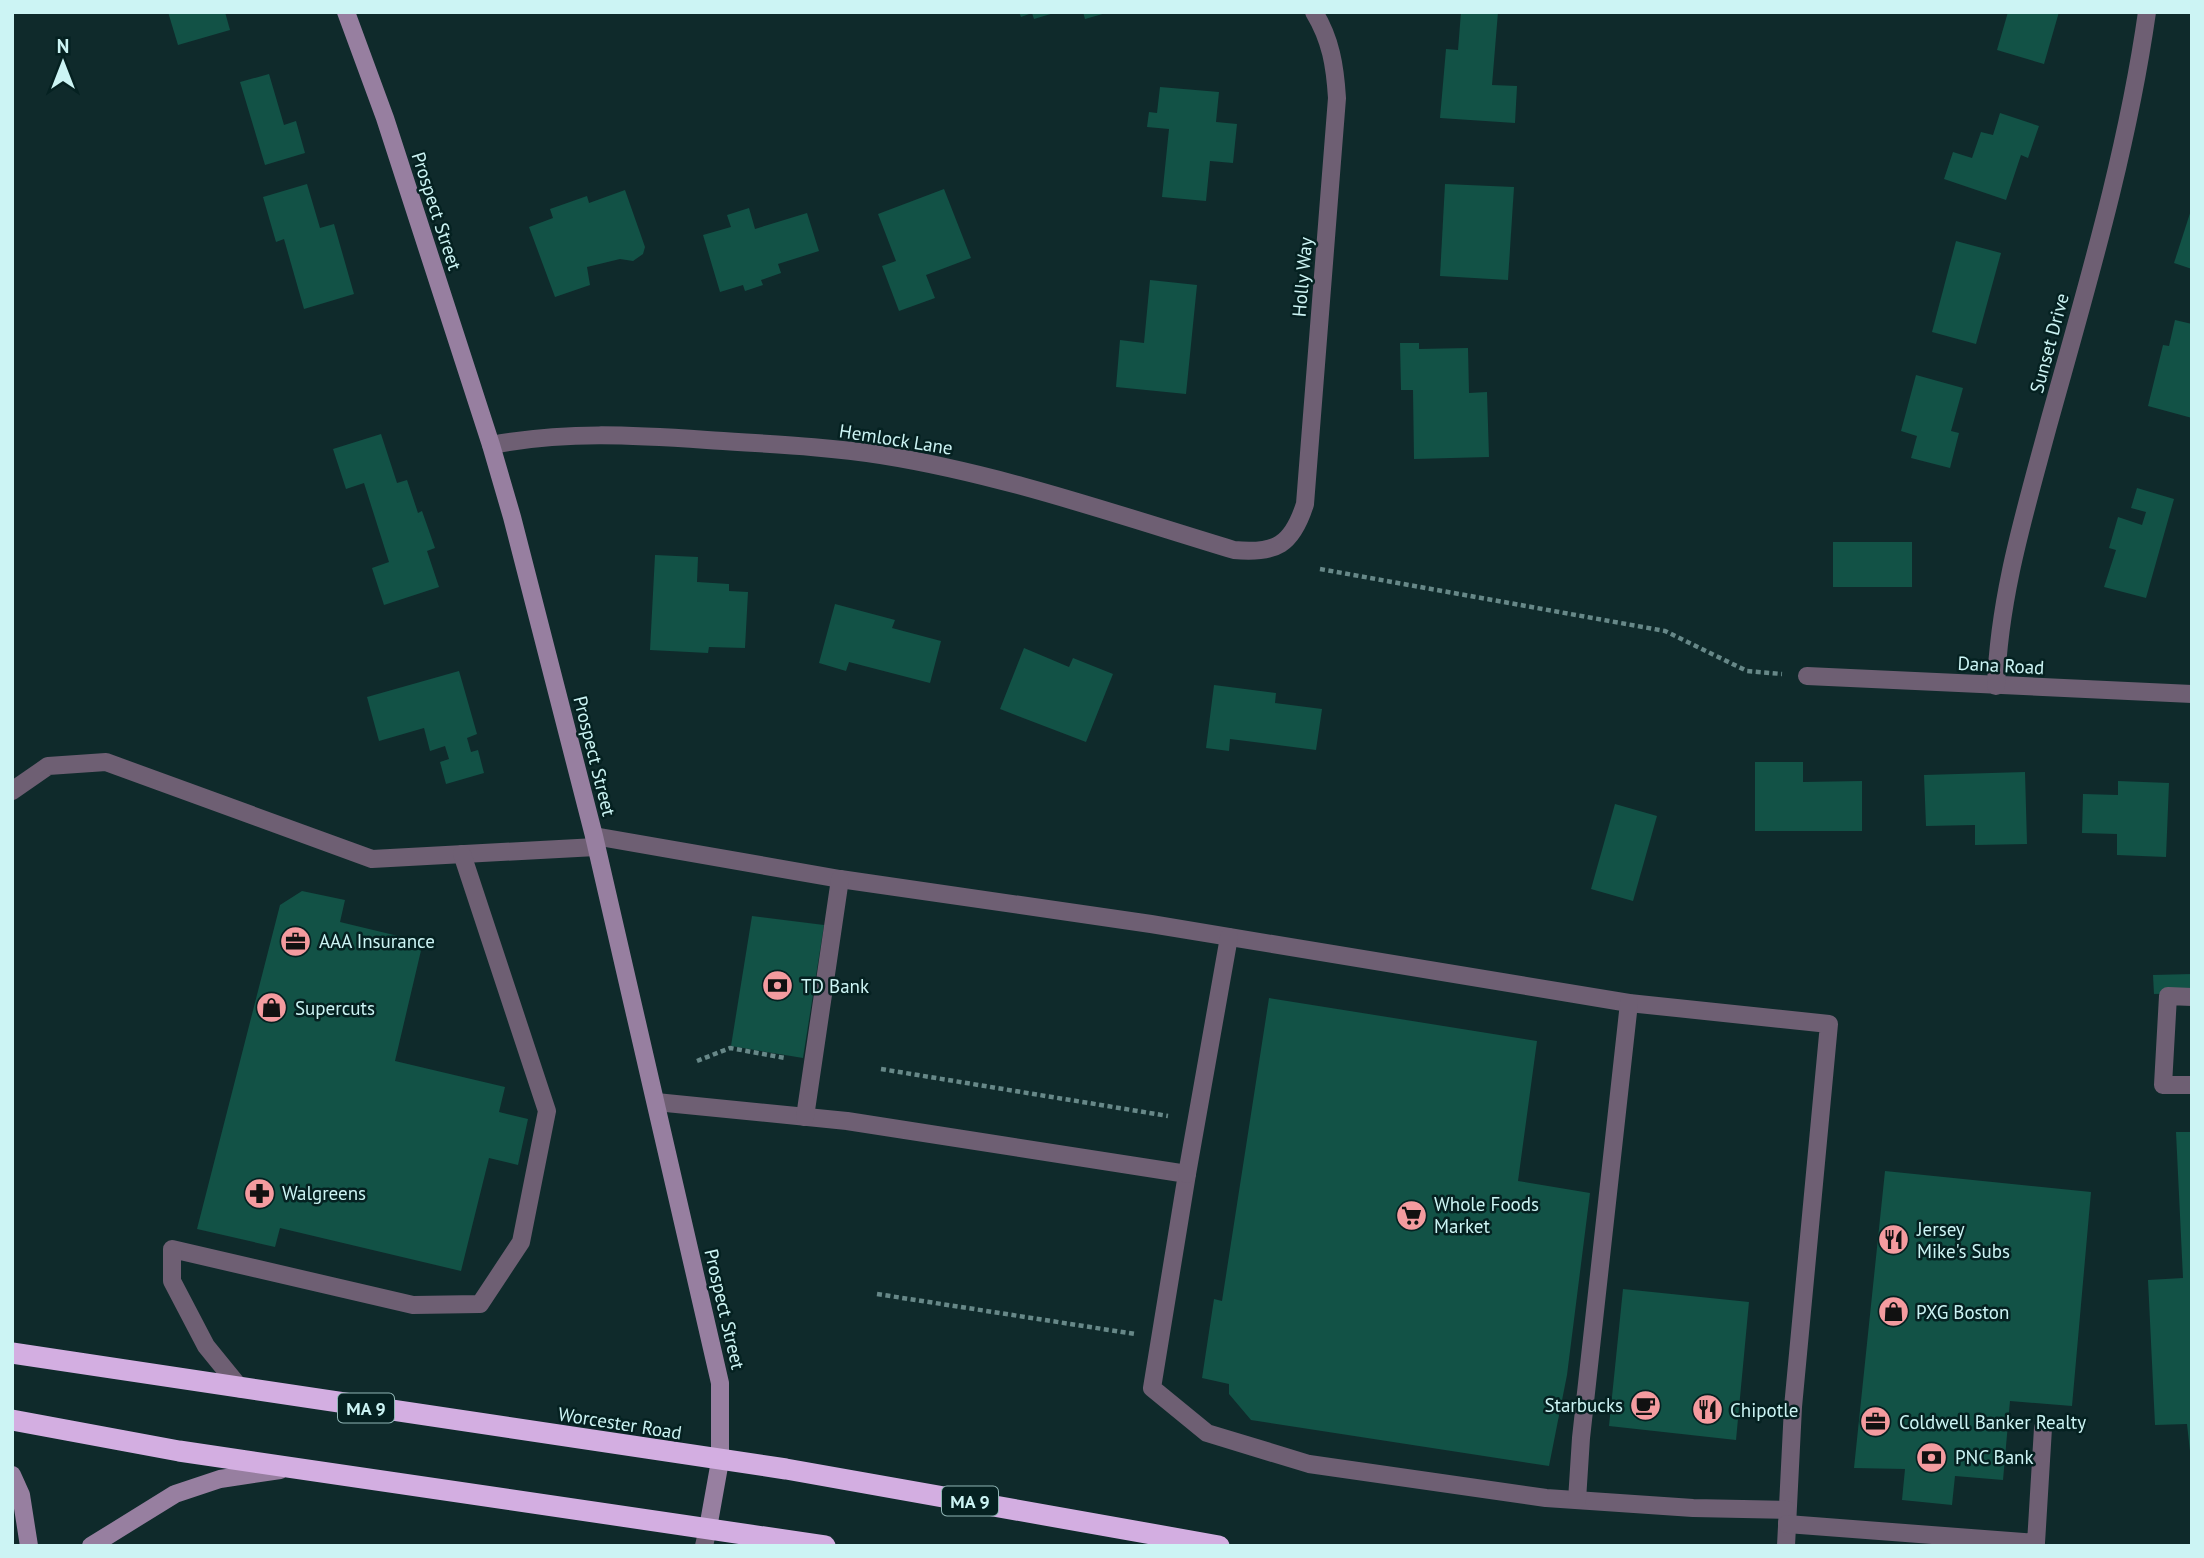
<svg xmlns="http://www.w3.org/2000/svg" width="2204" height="1558" font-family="'PT Sans',sans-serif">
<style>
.building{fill:#125246}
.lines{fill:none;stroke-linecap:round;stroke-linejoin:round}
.path{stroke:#678888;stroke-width:4.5;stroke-dasharray:5 3.5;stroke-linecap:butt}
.lane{stroke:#6e5f73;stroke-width:18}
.street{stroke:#6e5f73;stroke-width:18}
.secondary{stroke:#977fa0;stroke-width:18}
.highway{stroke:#d3aee1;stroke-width:21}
.labels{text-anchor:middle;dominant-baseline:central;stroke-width:5;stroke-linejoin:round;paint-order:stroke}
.shield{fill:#052121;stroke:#90b5b5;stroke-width:2}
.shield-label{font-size:18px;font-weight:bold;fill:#ccf4f4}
.street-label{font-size:19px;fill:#ccf4f4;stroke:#052121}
.poi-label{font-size:19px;fill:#ccf4f4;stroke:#052121;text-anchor:start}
</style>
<rect width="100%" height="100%" fill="#0f2a2b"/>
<g class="building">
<polygon points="168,12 225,12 230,30 178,45"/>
<polygon points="1019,12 1054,12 1054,13 1034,19 1032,13 1021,17"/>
<polygon points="1083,12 1105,12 1106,13 1085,19"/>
<polygon points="1461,12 1498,12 1492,85 1517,86 1515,123 1440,118 1446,49 1458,50"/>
<polygon points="2008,12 2059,12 2044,64 1997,50"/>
<polygon points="269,74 284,125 296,121 305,153 265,165 240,82"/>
<polygon points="1160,87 1219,92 1216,122 1237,124 1233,163 1210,161 1206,201 1162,197 1169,129 1147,127 1149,112 1157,113"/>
<polygon points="2000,113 2039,126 2028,158 2021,155 2006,200 1944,179 1953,152 1972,158 1981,132 1993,135"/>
<polygon points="307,184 320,228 334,224 354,294 304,309 284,239 276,242 263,197"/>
<polygon points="1445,184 1514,187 1508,280 1440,276"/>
<polygon points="944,189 971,258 926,275 935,298 899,311 882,266 896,261 878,214"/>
<polygon points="625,190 645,247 643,254 633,261 620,259 587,267 590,285 555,297 529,227 553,218 550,209 587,196 589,203"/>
<polygon points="2192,207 2192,269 2174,263"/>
<polygon points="749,208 755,229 807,213 819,251 778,264 781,273 761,280 763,285 745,291 743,285 720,292 703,235 731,227 727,215"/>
<polygon points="1956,241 2001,253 1976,344 1932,332"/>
<polygon points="1150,280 1197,285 1186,394 1116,387 1120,340 1144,343"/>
<polygon points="2175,320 2192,324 2192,418 2148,406 2163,345 2169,346"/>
<polygon points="1400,343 1419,343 1419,349 1468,348 1469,393 1487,392 1489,457 1414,459 1413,390 1401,390"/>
<polygon points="1916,375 1963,388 1951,431 1959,433 1950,468 1911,458 1917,436 1901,431"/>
<polygon points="381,434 397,483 407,480 418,513 422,511 435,548 427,551 439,587 384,605 372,568 389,562 364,483 346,489 333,449"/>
<polygon points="2137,488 2174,499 2146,598 2104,587 2116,550 2109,548 2118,517 2142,525 2146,512 2131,508"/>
<rect x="1833" y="542" width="79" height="45"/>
<polygon points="655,555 698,557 697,582 729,584 729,591 748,592 745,648 709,647 708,653 650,650"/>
<polygon points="835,604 895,620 892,628 941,641 930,683 849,662 846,671 819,663"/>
<polygon points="1024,648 1069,667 1073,658 1113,674 1086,742 1000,709"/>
<polygon points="459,671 477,734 467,738 471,752 478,750 484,773 446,784 440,762 449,759 445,746 430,751 424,728 379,741 367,697"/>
<polygon points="1214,685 1276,693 1275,703 1322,709 1316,750 1230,739 1229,751 1206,748"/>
<polygon points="1755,762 1803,762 1803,782 1862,781 1862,831 1755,831"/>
<polygon points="2025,772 2027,844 1975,845 1975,825 1926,826 1924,775"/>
<polygon points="2118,781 2169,783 2166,857 2117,855 2117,834 2082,833 2083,794 2118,795"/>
<polygon points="1615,804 1657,816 1633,901 1591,889"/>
<polygon points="302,891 345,900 340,922 423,942 395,1061 505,1087 499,1112 528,1119 518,1165 489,1158 461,1271 280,1228 275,1247 197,1229 280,905"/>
<polygon points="752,916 824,925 803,1058 731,1046"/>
<polygon points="2192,974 2192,993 2154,994 2153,975"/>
<polygon points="1269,998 1537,1041 1518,1181 1590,1193 1567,1375 1549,1466 1251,1420 1229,1394 1229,1384 1202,1378 1214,1299 1222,1301"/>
<polygon points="2176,1132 2192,1132 2192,1469 2187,1424 2155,1425 2148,1280 2183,1278"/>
<polygon points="1885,1171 2091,1192 2072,1406 2010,1401 2003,1480 1955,1476 1952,1505 1902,1500 1905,1469 1854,1468"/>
<polygon points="1623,1289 1749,1302 1736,1440 1609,1426"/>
</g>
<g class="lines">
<g class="path">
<polyline points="1320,569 1665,631 1747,671 1782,674"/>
<polyline points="697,1061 730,1048 785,1058"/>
<polyline points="881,1069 1168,1116"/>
<polyline points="877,1294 1135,1334"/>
</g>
<g class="lane">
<polyline points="12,791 48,766 106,762 372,859 596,847"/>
<polyline points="594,836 840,879 1151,924 1629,1003 1829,1024 1793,1407 1786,1546"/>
<polyline points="2192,997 2168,996 2163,1085 2192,1085"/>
<polyline points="656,1102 847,1121 1187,1174 1152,1388 1207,1433 1309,1464 1546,1498 1693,1508 1787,1510"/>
<polyline points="805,1117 840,879"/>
<polyline points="1187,1174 1229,937"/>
<polyline points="241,1389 206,1346 172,1281 172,1249 413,1305 480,1304 521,1242 547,1111 462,854"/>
<polyline points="1577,1500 1581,1438 1629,1003"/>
<polyline points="1787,1524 2036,1543 2043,1428"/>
<polyline points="704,1546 708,1528"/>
</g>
<g class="street">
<path d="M 491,445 C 566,431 632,435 707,440 C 765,444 824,446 881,455 C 1001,474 1118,515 1234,550 C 1276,554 1292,545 1305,504 L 1337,98 C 1335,66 1331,40 1314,12"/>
<polyline points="1807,676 2192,694"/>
<path d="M 1996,686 C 1999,596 2025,512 2048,426 C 2086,289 2127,153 2147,12"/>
</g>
<g class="secondary">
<polyline points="346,12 385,118 491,445 512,517 594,836 720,1383 720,1461 708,1528"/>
<polyline points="12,1475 21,1495 29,1546"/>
<polyline points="91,1546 175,1494 220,1479 280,1470"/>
</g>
<g class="highway">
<polyline points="12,1353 786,1469 1219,1546"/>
<polyline points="12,1420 179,1451 825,1546"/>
</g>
</g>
<defs>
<symbol id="office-disc" viewBox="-11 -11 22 22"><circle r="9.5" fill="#f49b9f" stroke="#052121"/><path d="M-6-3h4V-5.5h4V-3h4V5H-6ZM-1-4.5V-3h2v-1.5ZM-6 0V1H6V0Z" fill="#111"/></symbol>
<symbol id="bank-disc" viewBox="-11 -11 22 22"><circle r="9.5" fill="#f49b9f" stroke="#052121"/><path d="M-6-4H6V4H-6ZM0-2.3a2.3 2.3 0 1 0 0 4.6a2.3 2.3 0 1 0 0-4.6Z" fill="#111"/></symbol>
<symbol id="shop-disc" viewBox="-11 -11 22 22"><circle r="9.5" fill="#f49b9f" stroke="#052121"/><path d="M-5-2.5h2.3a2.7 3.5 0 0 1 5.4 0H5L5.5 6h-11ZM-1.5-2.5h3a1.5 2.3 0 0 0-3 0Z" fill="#111"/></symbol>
<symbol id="pharmacy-disc" viewBox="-11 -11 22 22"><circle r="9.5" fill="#f49b9f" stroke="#052121"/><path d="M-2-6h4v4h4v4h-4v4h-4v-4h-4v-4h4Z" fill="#111"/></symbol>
<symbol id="supermarket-disc" viewBox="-11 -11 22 22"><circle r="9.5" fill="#f49b9f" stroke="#052121"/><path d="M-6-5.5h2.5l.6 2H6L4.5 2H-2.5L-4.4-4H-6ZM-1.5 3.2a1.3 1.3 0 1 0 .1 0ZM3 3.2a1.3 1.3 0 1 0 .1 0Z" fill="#111"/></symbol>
<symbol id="restaurant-disc" viewBox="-11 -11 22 22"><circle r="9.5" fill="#f49b9f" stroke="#052121"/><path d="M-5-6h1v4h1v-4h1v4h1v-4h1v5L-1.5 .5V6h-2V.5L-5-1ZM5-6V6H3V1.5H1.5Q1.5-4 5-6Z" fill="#111"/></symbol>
<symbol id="cafe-disc" viewBox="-11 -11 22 22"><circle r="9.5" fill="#f49b9f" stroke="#052121"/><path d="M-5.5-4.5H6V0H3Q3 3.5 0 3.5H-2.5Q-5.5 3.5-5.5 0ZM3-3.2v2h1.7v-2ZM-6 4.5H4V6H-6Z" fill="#111"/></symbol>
</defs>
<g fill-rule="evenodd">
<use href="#office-disc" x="278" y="924" width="35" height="35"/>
<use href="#bank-disc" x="760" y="968" width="35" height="35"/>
<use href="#shop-disc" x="254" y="990" width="35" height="35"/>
<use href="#pharmacy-disc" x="242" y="1176" width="35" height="35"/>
<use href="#supermarket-disc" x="1394" y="1198" width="35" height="35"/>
<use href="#restaurant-disc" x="1876" y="1222" width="35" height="35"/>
<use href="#shop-disc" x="1876" y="1294" width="35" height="35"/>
<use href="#cafe-disc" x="1628" y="1388" width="35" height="35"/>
<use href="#restaurant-disc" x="1690" y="1392" width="35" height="35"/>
<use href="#office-disc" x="1858" y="1404" width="35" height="35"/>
<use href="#bank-disc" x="1914" y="1440" width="35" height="35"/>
</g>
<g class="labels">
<g class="shield">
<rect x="338" y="1393.5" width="56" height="29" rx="5"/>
<rect x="942" y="1486.5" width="56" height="29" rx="5"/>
</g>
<g class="shield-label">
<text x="366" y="1408">MA 9</text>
<text x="970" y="1501">MA 9</text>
</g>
<g class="street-label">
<text transform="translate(437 211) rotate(72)">Prospect Street</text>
<text transform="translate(1302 277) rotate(-85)">Holly Way</text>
<text transform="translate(2049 343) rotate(-75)">Sunset Drive</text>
<text transform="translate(896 439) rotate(9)">Hemlock Lane</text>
<text transform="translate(2001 665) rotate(3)">Dana Road</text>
<text transform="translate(595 756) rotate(76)">Prospect Street</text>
<text transform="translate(725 1309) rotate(77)">Prospect Street</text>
<text transform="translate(620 1423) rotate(9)">Worcester Road</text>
</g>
<g class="poi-label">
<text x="319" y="941">AAA Insurance</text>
<text x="801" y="986">TD Bank</text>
<text x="295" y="1008">Supercuts</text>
<text x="282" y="1193">Walgreens</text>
<text x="1434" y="1204">Whole Foods<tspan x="1434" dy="22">Market</tspan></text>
<text x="1917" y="1229">Jersey<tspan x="1917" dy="22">Mike's Subs</tspan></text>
<text x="1916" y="1312">PXG Boston</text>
<text x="1623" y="1405" text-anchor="end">Starbucks</text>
<text x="1730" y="1410">Chipotle</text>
<text x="1899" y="1422">Coldwell Banker Realty</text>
<text x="1955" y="1457">PNC Bank</text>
</g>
</g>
<rect width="2204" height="1558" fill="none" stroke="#ccf4f4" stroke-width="28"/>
<g transform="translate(63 63)" stroke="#052121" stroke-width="5" paint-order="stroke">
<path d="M0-5L12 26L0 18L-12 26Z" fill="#ccf4f4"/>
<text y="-10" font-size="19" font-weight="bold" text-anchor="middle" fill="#ccf4f4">N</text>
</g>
</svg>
